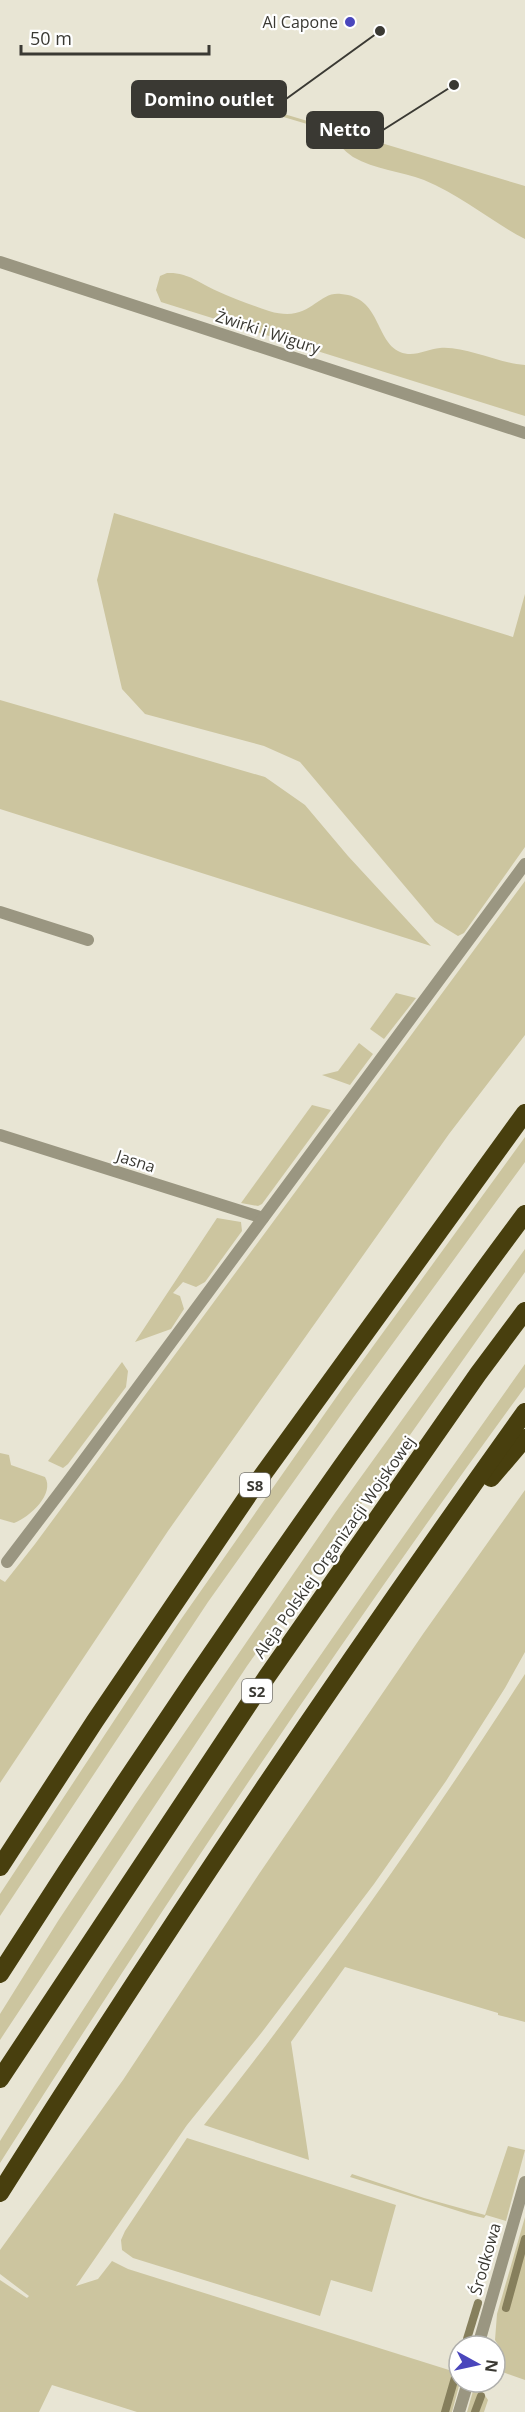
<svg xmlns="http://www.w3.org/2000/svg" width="525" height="2412" font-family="'Open Sans',sans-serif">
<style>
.green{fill:#ccc59f}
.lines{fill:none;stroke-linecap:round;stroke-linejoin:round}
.stream{stroke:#867f5c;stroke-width:8}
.minor{stroke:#9a9681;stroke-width:12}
.motorway{stroke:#483f0e;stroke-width:18}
.poi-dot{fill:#4a46bc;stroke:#fff;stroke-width:2}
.labels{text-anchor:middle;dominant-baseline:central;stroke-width:4.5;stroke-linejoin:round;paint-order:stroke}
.shield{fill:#fff;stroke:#757470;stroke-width:1.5}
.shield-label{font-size:15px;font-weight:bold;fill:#3a3933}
.poi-label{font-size:16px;fill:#3a3933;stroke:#fff;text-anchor:end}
.street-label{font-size:16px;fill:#3a3933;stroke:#fff}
.leader{fill:none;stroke:#3a3933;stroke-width:2}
.callout-dot{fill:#3a3933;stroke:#fff;stroke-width:2}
.callout{fill:#3a3933;stroke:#3a3933;stroke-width:2}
.callout-label{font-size:18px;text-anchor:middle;font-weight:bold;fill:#fff}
</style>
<rect width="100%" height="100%" fill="#e8e5d4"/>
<g class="green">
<path d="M 184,84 L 525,186 L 525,239 C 490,221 461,195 424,180 C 401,171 375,170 353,157 C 343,150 337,143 334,132 L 183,87 Z"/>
<path d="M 167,273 C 188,272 199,283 217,291 C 234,299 252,305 269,311 C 311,324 316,291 341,294 C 381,297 375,341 400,352 C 414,358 427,349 440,348 C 466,346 497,363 525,365 L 525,416 L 161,302 L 156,290 L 160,276 Z"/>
<polygon points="114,513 513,637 525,594 525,847 464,933 458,936 435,922 300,762 264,746 145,714 122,689 97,580"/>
<polygon points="0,700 265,777 305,805 348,856 431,946 0,809"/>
<polygon points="525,881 525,1035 449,1134 168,1531 0,1783 0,1579 5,1582 35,1544"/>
<polygon points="396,993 416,998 384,1039 370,1029"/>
<polygon points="359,1043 373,1054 350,1085 322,1075 338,1071"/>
<polygon points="312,1105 331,1110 262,1204 258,1206 241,1203"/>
<polygon points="525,1137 525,1162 353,1398 208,1602 0,1916 0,1894 177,1625 342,1389"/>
<polygon points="217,1218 241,1222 242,1231 205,1282 196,1287 183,1282 173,1293 180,1296 184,1309 171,1329 135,1342"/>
<polygon points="525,1249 525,1272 247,1666 0,2040 0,2014 58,1921 135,1805 335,1513"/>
<polygon points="122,1362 128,1371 126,1387 68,1464 63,1468 48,1461"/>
<path d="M 525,1364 L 525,1387 C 341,1639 167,1899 0,2163 L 0,2141 C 165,1875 344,1619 525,1364 Z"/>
<path d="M 0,1453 L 9,1455 L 11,1465 L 45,1477 C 55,1494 30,1517 14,1523 L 0,1519 Z"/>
<polygon points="525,1490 525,1652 505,1688 446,1781 374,1884 262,2032 187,2125 76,2286 98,2279 112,2261 128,2269 449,2370 459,2374 460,2382 452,2412 137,2412 52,2385 39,2412 0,2412 0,2280 27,2298 29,2296 0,2274 0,2250 123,2080 259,1874 423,1634"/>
<path d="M 525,1674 L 525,2022 L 498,2015 L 498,2013 L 345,1967 L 291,2042 L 309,2160 L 204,2125 C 318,1981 425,1829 525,1674 Z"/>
<polygon points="187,2138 396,2205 372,2292 331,2280 320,2316 133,2258 122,2250 121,2240 125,2231"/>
<polygon points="508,2146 525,2150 506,2221 486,2215 484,2218 471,2215 350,2177 352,2174 424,2198 485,2215"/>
<polygon points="525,2217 525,2380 497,2370 502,2351 495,2340 497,2314"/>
<polygon points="473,2391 484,2394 488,2400 484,2412 467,2412"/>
</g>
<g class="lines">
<g class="stream">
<polyline points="506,2308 525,2239"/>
<polyline points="467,2339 478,2303"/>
<polyline points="445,2412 456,2374"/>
<polyline points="475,2412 481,2396"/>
</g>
<g class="minor">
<polyline points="0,262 525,433"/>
<polyline points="0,912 88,940"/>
<polyline points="0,1135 263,1218"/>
<polyline points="7,1562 70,1479 525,864"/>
<polyline points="478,2346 525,2182"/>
<polyline points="459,2412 468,2382"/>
</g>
<g class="motorway">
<polyline points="491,1478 525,1438"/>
<polyline points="0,1867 95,1721 251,1491 525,1113"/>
<path d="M 0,1974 C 166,1714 341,1461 525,1214"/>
<polyline points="0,2079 266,1678 478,1374 525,1311"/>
<path d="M 0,2193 C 167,1927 342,1668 525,1412"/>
</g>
</g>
<circle class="poi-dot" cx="350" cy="22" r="6"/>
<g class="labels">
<g class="shield">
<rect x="240" y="1473" width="30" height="24" rx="4.5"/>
<rect x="242" y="1679" width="30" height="24" rx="4.5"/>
</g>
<g class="shield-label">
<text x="255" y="1485">S8</text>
<text x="257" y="1691">S2</text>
</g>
<g class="poi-label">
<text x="338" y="22">Al Capone</text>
</g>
<g class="street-label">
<text transform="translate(268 332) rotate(18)">Żwirki i Wigury</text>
<text transform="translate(136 1161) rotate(18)">Jasna</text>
<text transform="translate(334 1547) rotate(-55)">Aleja Polskiej Organizacji Wojskowej</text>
<text transform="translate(485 2259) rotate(-74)">Środkowa</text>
</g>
</g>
<path class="leader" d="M380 31L286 99M454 85L383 130"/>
<g class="callout-dot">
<circle cx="380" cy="31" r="6"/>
<circle cx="454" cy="85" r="6"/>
</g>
<g class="callout">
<rect x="132" y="81" width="154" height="36" rx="6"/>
<rect x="307" y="112" width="76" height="36" rx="6"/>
</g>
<g class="callout-label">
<text x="209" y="106">Domino outlet</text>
<text x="345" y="136">Netto</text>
</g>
<g transform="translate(477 2364) rotate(98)"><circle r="28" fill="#ffffff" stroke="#b0b0ad" stroke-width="1.5"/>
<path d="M0-4.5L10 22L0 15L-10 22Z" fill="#4a46bc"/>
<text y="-9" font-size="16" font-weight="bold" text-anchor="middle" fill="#3a3933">N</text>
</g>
<path d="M21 45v9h188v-9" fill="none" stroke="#3a3933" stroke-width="3"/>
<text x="30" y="45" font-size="18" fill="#3a3933" stroke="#ffffff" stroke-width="4.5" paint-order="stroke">50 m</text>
</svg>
